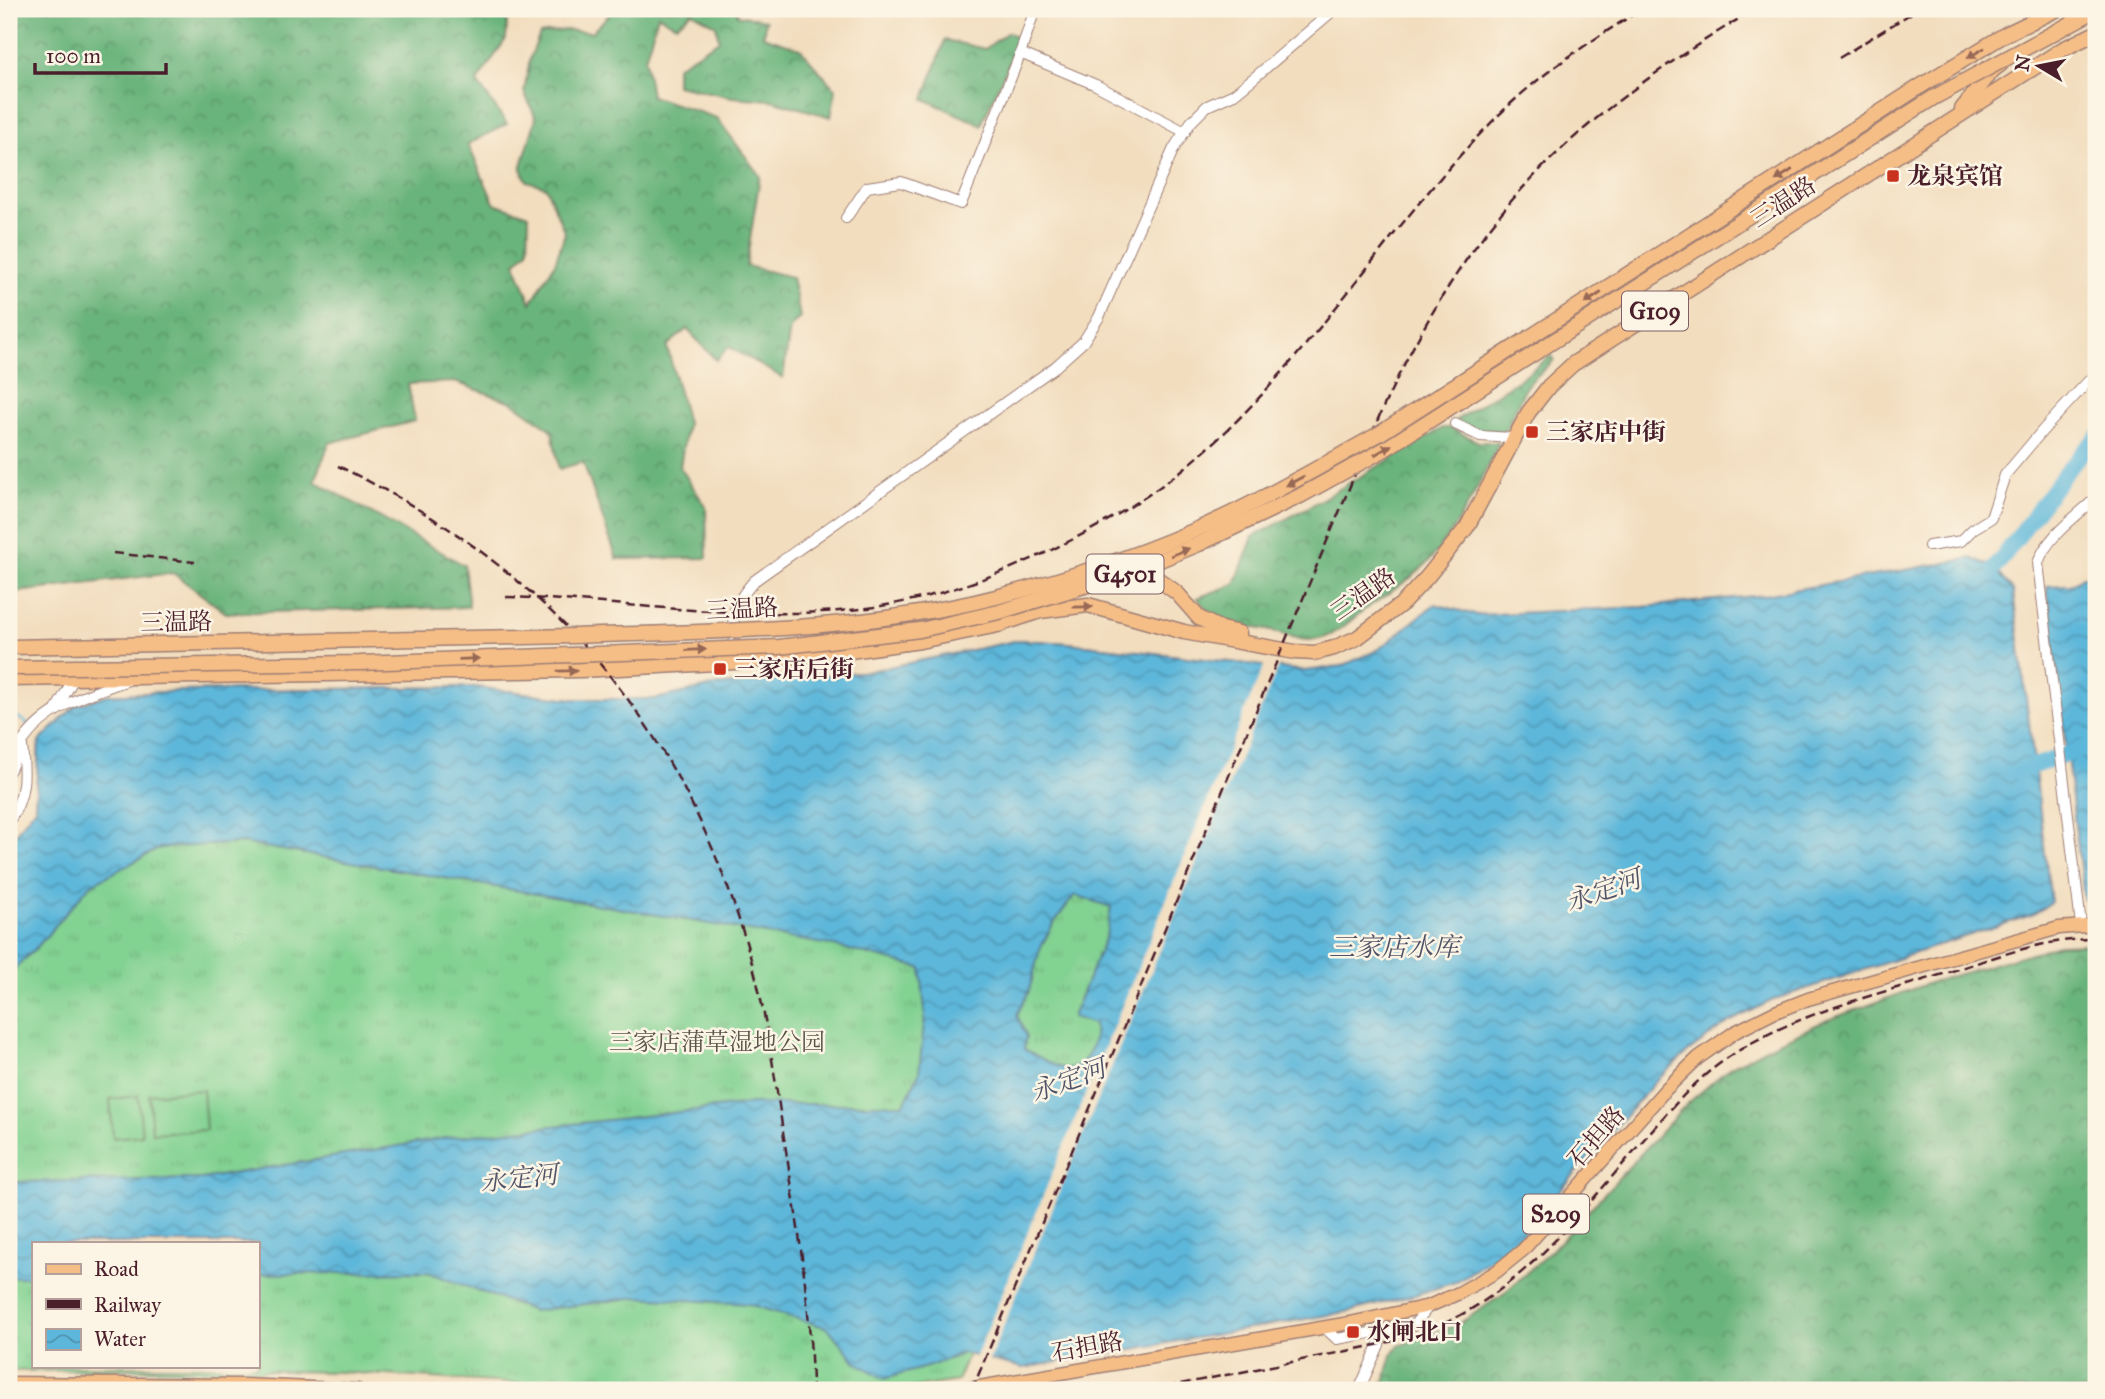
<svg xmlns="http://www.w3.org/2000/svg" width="2105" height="1399" font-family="'IM FELL Great Primer','Noto Serif SC',serif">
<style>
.grass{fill:url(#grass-tufts);stroke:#66785e;stroke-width:2;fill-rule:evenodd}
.forest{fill:url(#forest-crowns);stroke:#5a6a54;stroke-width:2}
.pitch{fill:#82d292;stroke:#66785e;stroke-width:2}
.water{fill:url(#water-waves);stroke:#546b82;stroke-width:2;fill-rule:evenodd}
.pier{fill:#f2ddbe}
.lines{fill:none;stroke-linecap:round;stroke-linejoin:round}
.stream{stroke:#5db7da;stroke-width:2.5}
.river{stroke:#5db7da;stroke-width:16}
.minor-casing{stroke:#9e7e74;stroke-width:12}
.major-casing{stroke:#9e7e74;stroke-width:15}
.highway-casing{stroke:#9e7e74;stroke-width:17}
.minor{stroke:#fff;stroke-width:10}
.major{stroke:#f6be87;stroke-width:12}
.highway{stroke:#f6be87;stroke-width:14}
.rail{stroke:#4a1f2b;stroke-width:2.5;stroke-dasharray:10 5;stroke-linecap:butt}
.highway-bridge-casing{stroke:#9e7e74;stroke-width:17;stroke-linecap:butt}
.highway-bridge{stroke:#f6be87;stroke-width:14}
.oneway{fill:#976754}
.poi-dot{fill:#c8321e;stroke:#fcf5e5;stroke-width:2.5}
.labels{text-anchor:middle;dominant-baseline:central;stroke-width:5;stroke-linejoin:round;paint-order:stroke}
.shield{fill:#fcf5e5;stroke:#7f5f63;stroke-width:2}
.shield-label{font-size:23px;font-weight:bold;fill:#4a1f2b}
.poi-label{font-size:24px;font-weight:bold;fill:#4a1f2b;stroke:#fcf5e5;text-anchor:start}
.street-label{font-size:24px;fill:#4a1f2b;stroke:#fcf5e5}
.park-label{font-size:24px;fill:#5b554a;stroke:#fcf5e5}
.water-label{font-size:26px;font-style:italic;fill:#515468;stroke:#fcf5e5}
</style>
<defs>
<pattern id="grass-tufts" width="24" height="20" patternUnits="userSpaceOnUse" patternTransform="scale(1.75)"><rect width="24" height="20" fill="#82d292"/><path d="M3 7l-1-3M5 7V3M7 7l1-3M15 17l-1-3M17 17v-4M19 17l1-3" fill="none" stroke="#72b47e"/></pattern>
<pattern id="forest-crowns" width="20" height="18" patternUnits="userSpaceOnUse" patternTransform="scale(1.75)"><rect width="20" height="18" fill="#69b47c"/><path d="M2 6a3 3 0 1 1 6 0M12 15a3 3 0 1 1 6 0" fill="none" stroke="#589266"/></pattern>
<pattern id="water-waves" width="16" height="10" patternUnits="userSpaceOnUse" patternTransform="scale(1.75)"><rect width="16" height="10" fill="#5db7da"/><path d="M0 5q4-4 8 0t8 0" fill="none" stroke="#4f94b1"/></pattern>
</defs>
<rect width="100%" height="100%" fill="#fcf5e5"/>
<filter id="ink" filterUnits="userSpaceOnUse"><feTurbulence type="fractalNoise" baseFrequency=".0143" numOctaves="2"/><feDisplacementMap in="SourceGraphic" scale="14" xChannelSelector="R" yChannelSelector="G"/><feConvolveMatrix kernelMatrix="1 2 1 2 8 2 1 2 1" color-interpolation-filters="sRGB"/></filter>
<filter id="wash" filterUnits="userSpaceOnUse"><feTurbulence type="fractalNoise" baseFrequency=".00686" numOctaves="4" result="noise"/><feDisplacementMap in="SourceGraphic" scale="28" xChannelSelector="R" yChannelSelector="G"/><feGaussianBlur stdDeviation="1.57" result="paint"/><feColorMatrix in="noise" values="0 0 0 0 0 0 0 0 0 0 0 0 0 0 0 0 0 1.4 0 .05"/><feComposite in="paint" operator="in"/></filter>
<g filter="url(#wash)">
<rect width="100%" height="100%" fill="#f2ddbe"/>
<path class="grass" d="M 1020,640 L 1069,643 L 1256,665 L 957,1381 L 898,1390 L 620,1390 L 340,1372 L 149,1369 L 9,1371 L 9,842 L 35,808 L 39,742 L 75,706 L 107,695 L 184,691 L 474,687 L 572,699 L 656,699 L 714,686 L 871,671 ZM 33,1243 L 257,1243 L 257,1366 L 33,1366 Z"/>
<g class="forest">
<polygon points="9,9 508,9 506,39 477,82 507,124 468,144 494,203 529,215 528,250 515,263 531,303 555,263 565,233 546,187 527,181 521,169 536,118 524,92 530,58 540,34 565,30 592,32 615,9 738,9 737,15 766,20 763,36 800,48 836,90 831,117 771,100 732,97 676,85 676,67 719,40 716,25 692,12 676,25 658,15 645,59 651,96 717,118 760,176 746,266 792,277 800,317 790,328 783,378 729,347 716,360 687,329 667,346 687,423 680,467 706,507 707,558 617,559 583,462 559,469 552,430 512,402 455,382 408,384 415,421 329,443 315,481 464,565 469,607 226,613 173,573 9,593"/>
<polygon points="1008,32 1020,39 981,125 924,99 945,40 985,49"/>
<polygon points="1551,356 1554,360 1526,386 1505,432 1475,430 1456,420 1517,381"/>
<path d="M 1443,428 L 1451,428 L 1478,442 L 1499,443 C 1479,485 1459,527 1428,562 C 1410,581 1385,595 1364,610 C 1351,620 1335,636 1319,639 C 1300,643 1281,632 1262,629 C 1234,624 1216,622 1197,598 L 1235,584 L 1253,537 L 1307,508 Z"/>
<polygon points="2096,944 2096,1390 1372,1390 1385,1380 1392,1355 1398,1346 1460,1323 1502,1295 1553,1249 1687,1104 1729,1068 1770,1046 1825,1021 1932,982 2059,945"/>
</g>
<g class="pitch">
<polygon points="203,1090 206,1130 152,1133 149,1094"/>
<polygon points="138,1096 142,1135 113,1138 110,1099"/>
</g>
<g class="water">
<path d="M 1972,558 L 1995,568 L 2013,591 L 2051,902 L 2034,914 L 1775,999 L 1729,1022 L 1688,1052 L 1656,1081 L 1526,1230 L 1490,1260 L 1455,1282 L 1415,1295 L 1351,1311 L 1023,1368 L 963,1353 L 930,1366 L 884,1379 L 856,1362 L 828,1328 L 748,1304 L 638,1297 L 533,1311 L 428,1272 L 257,1274 L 257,1243 L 33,1243 L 33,1277 L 9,1277 L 9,1182 L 201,1179 L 446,1138 L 751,1104 L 904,1104 L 919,1073 L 925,1013 L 921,968 L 830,945 L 242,843 L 160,848 L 90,885 L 38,946 L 9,974 L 9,842 L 35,808 L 39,742 L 75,706 L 107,695 L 184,691 L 474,687 L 572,699 L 656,699 L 714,686 L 871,671 L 1020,640 L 1069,643 L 1306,671 L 1342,666 L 1378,650 L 1435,604 L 1476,615 L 1643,607 L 1765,595 ZM 1075,895 L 1111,907 L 1106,936 L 1072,1017 L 1094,1024 C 1097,1041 1087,1071 1064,1068 C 1052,1066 1036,1055 1024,1049 L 1026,1035 L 1017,1015 L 1029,991 L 1040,949 L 1053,924 Z"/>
<polygon points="2096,576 2096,899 2084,900 2047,586 2070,585 2083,577"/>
</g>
<polygon class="pier" points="1265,663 1279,665 988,1363 975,1359"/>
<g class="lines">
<polyline class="stream" points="9,711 32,727"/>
<g class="river">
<polyline points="1995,568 2065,473 2096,438"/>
<polyline points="2017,772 2096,744"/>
</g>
</g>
</g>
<g filter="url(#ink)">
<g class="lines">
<defs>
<g id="minor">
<polyline points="1020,53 1096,85 1185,132"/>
<polyline points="846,218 867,187 901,182 961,204 1019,57 1035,9"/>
<polyline points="1455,424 1480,436 1512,438"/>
<polyline points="1929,546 1961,541 1973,529 1991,518 2005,475 2043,430 2096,373"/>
<path d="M 735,654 C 733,616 728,611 754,581 L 1055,367 L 1083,342 L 1099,317 L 1174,148 L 1191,122 L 1207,106 L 1234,94 L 1255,77 L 1335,9"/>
<polyline points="57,708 74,678"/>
<path d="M 9,771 C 15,762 16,749 23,741 C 48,706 89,694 128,680"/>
<path d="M 9,821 C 26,797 25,774 22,746"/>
<path d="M 2081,925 L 2038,563 C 2047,536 2076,517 2096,498"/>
<polyline points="1324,1327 1337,1339 1414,1325 1429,1306"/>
<polyline points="1359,1390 1379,1345 1381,1331"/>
</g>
<g id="major">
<polyline points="9,1383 245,1385 358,1390"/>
<polyline points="962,1390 1350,1323 1429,1306 1459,1293 1496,1272 1523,1250 1666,1089 1698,1058 1735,1032 1775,1012 1808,999 2059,928 2096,925"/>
</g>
<g id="highway">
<polyline points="1962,109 1993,70 2001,64"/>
<polyline points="1127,567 1155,577 1177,593 1199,618 1221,629 1239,633"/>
<polyline points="9,679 581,670 736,662 843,652 920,641 998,625 1040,611 1088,605 1184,632 1295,652 1315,653 1334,648 1357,638 1403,603 1428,576 1467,527 1528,413 1549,386 1573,364 2063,49 2096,33"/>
</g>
</defs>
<use href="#minor" class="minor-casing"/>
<use href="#major" class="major-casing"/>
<use href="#highway" class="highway-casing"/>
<use href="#minor" class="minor"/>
<use href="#major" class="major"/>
<use href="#highway" class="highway"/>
<g class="rail">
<polyline points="1839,58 1918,9"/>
<path d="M 338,466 C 558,571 693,738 755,974 C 768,1026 775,1079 783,1132 C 797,1218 811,1303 812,1390"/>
<polyline points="113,553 195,562"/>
<path d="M 506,597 C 627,601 747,623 868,608 C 929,600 989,579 1045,553 C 1109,523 1169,486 1221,436 C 1326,337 1400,210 1504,110 C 1545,70 1594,39 1642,9"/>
<path d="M 972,1390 L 1381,412 C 1416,336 1458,263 1513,199 C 1581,121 1667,62 1755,9"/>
<path d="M 1151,1390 C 1205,1379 1258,1369 1311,1358 C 1361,1348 1412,1341 1457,1317 C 1554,1266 1617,1161 1693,1086 C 1760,1021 1857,1001 1943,974 C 1993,958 2044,938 2096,939"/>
</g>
<defs>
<g id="highway-bridge">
<path d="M 9,647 C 197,644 386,641 575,636 C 716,631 858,632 996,597 C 1063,580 1128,559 1191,532 C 1256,504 1317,468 1379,434 L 1924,84 L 2006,34 L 2058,9"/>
<polyline points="9,668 360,663 779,647 920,630 999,612 1133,571 1199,544 1300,496 1385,449 1933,98 2096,10"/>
</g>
</defs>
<use href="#highway-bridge" class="highway-bridge-casing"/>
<use href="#highway-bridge" class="highway-bridge"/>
</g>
<defs><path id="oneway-solid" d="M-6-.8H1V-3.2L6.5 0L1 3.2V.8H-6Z" transform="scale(1.75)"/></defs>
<g class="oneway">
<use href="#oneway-solid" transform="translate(1976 53) rotate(149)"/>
<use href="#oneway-solid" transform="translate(1784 175) rotate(147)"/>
<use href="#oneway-solid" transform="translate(1593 298) rotate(147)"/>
<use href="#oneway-solid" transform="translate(1383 450) rotate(-30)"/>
<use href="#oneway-solid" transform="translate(1295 481) rotate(152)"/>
<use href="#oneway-solid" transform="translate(1180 552) rotate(-22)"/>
<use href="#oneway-solid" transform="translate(1083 607) rotate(-1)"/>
<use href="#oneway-solid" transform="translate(696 650) rotate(-2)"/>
<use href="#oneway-solid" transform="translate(469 659) rotate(-2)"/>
<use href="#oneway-solid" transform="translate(567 671) rotate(-1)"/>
</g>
</g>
<g class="poi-dot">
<rect x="1886" y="169" width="14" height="14" rx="3.5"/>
<rect x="1525" y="425" width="14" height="14" rx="3.5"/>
<rect x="713" y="662" width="14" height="14" rx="3.5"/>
<rect x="1346" y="1325" width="14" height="14" rx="3.5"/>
</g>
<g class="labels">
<g class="shield">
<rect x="1622" y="291.5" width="66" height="39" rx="5"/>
<rect x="1086.5" y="554.5" width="77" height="39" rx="5"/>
<rect x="1523" y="1194.5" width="66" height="39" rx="5"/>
</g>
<g class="shield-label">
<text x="1655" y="311">G109</text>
<text x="1125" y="574">G4501</text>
<text x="1556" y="1214">S209</text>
</g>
<g class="poi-label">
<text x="1907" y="176">龙泉宾馆</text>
<text x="1546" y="432">三家店中街</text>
<text x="734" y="669">三家店后街</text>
<text x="1367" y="1332">水闸北口</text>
</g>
<g class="street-label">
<text transform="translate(1783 202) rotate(-33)">三温路</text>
<text transform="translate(1363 594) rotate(-35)">三温路</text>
<text transform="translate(742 609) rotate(-3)">三温路</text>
<text transform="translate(176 622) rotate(-1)">三温路</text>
<text transform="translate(1596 1137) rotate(-49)">石担路</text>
<text transform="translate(1087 1347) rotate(-10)">石担路</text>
</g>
<g class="park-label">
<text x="717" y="1042">三家店蒲草湿地公园</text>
</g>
<g class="water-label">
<text transform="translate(1603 890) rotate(-19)">永定河</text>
<text x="1394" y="947">三家店水库</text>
<text transform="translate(1068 1080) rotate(-20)">永定河</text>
<text transform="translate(519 1178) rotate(-6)">永定河</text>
</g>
</g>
<rect width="2105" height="1399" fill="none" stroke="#fcf5e5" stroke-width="35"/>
<rect x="32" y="1242" width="228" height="126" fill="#fcf5e5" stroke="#b59f9b" stroke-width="2"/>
<rect x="46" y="1264" width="35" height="10" fill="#f6be87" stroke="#b59f9b" stroke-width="2"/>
<text x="94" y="1276" font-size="21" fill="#4a1f2b">Road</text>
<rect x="46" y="1299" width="35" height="10" fill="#4a1f2b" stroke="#b59f9b" stroke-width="2"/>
<text x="94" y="1312" font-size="21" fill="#4a1f2b">Railway</text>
<rect x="46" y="1329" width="35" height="21" fill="url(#water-waves)" stroke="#b59f9b" stroke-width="2"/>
<text x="94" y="1346" font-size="21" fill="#4a1f2b">Water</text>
<g transform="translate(2039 66) rotate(280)" stroke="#fcf5e5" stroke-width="5" paint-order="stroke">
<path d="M0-5L12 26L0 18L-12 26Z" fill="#4a1f2b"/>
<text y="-10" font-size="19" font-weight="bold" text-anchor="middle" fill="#4a1f2b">N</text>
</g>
<path d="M35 63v10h131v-10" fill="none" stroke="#4a1f2b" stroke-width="3.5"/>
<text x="46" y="63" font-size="21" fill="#4a1f2b" stroke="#fcf5e5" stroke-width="5" paint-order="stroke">100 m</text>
</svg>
